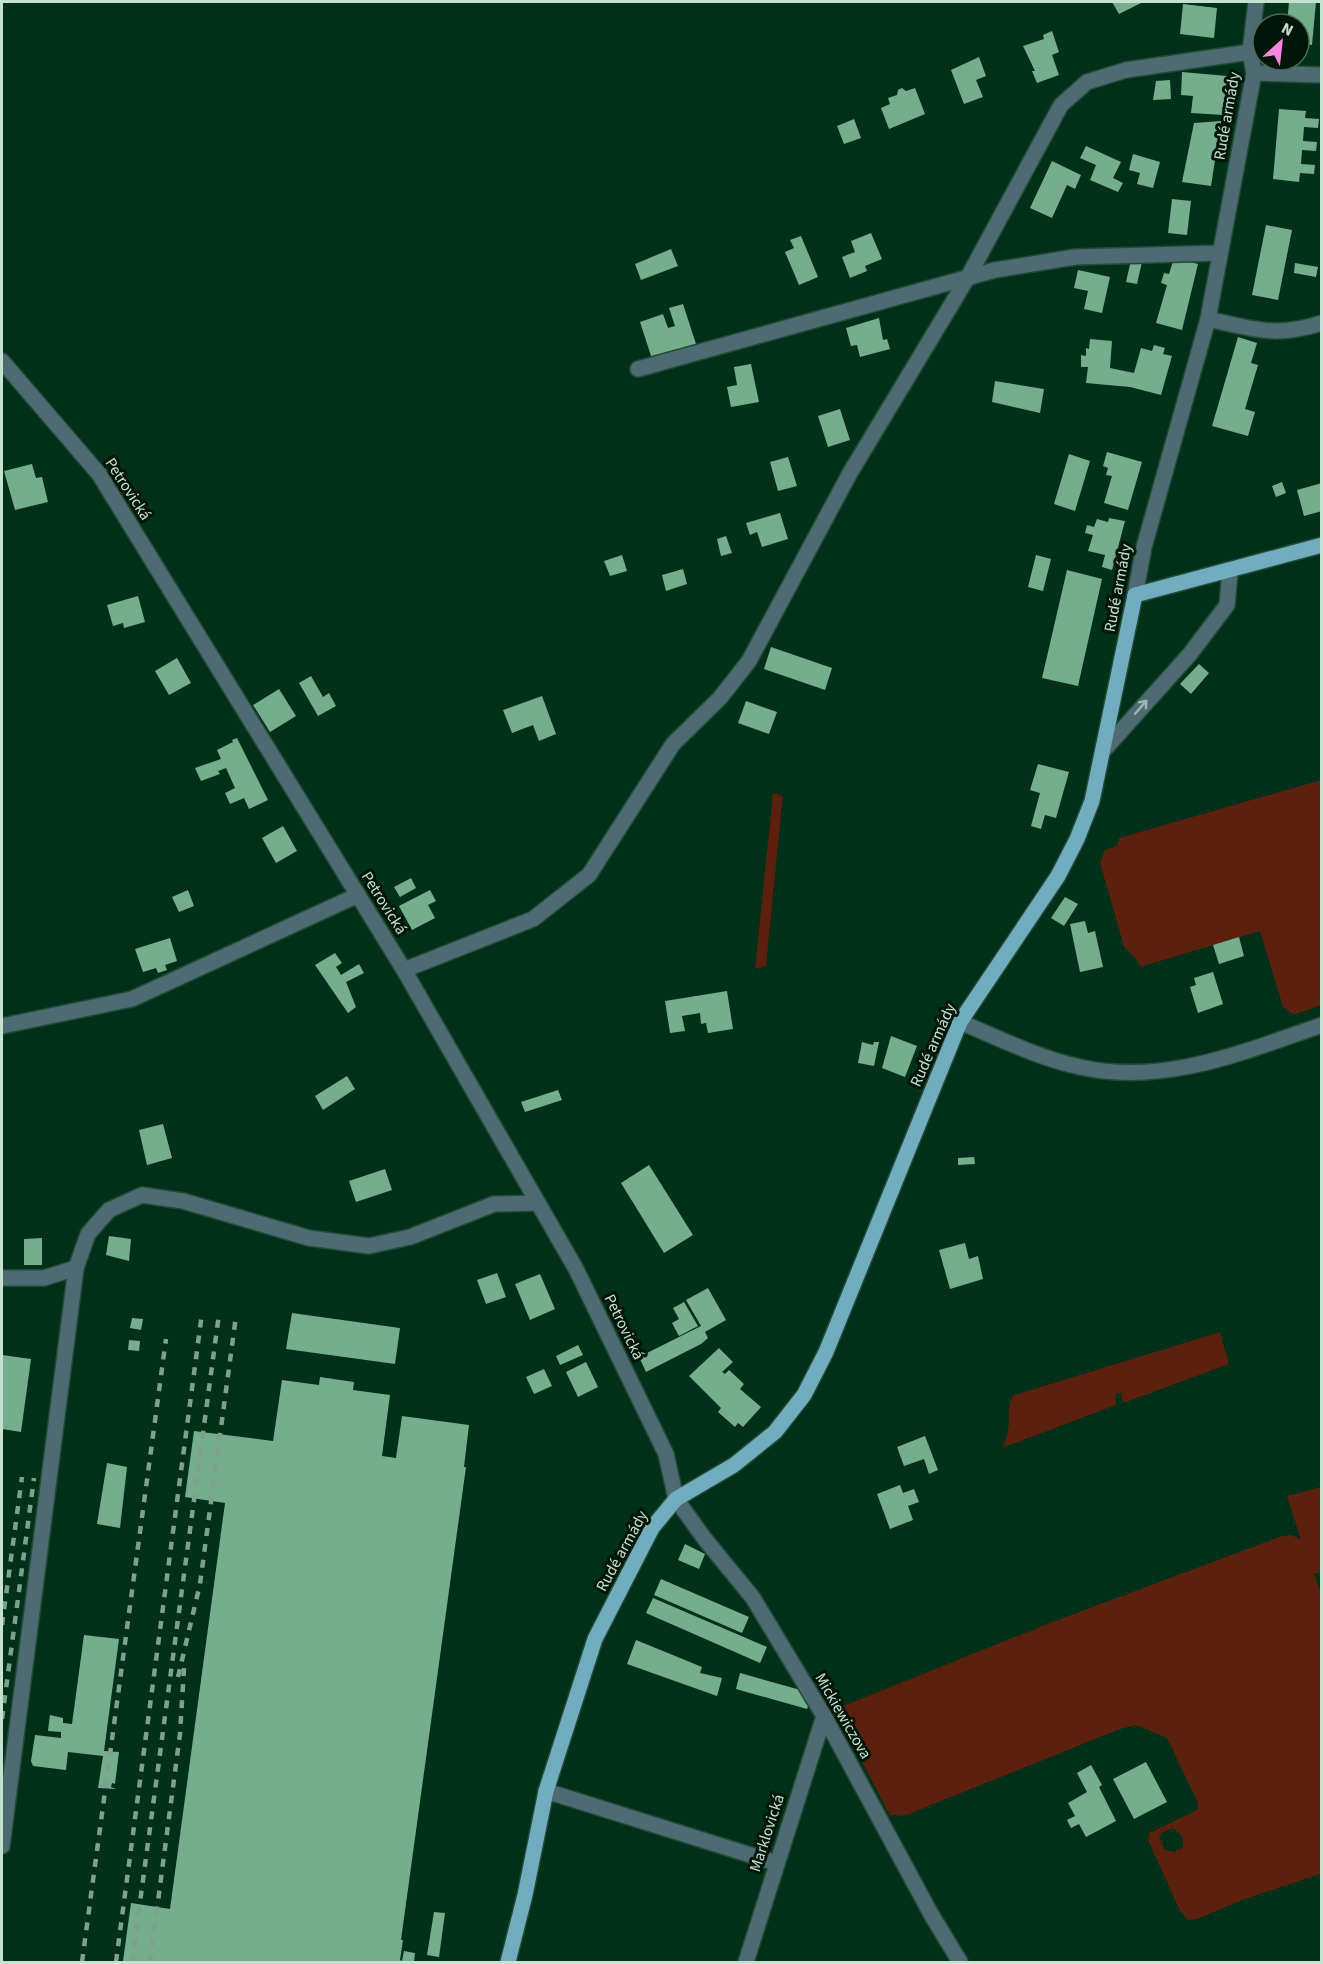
<svg xmlns="http://www.w3.org/2000/svg" width="1323" height="1964" font-family="'Source Sans 3',sans-serif">
<style>
.green{fill:#5c210e;fill-rule:evenodd}
.building{fill:#75ae8c}
.lines{fill:none;stroke-linecap:round;stroke-linejoin:round}
.minor-casing{stroke:#204c37;stroke-width:18}
.major-casing{stroke:#204c37;stroke-width:18}
.minor{stroke:#4e6a72;stroke-width:15}
.major{stroke:#71adbe;stroke-width:15}
.rail{stroke:#7ea18e;stroke-width:4.5;stroke-dasharray:8 8;stroke-linecap:butt}
.oneway{stroke:#9bb8af}
.labels{text-anchor:middle;dominant-baseline:central;stroke-width:6;stroke-linejoin:round;paint-order:stroke}
.street-label{font-size:16px;fill:#c5e2d0;stroke:#001509}
</style>
<rect width="100%" height="100%" fill="#01301a"/>
<g class="green">
<polygon points="1321,780 1321,1005 1294,1015 1283,1007 1260,931 1140,967 1138,961 1124,947 1100,863 1105,850 1117,846 1119,838"/>
<polygon points="773,793 783,796 766,966 755,969"/>
<path d="M 1220,1332 L 1229,1364 L 1123,1403 L 1121,1393 L 1115,1394 L 1116,1405 L 1002,1448 C 1015,1425 1003,1410 1014,1395 Z"/>
<path d="M 1321,1487 L 1321,1572 L 1314,1574 L 1322,1595 L 1321,1874 L 1240,1901 L 1197,1919 L 1188,1920 L 1179,1909 L 1148,1840 L 1149,1833 L 1197,1810 L 1198,1803 L 1167,1738 L 1136,1725 L 1120,1729 L 904,1816 L 891,1815 L 887,1810 L 839,1717 L 843,1706 L 1055,1621 L 1282,1536 L 1292,1535 L 1301,1540 L 1287,1496 ZM 1174,1829 L 1182,1836 L 1183,1847 L 1174,1852 L 1164,1849 L 1159,1836 L 1165,1831 Z"/>
</g>
<g class="building">
<polygon points="1112,2 1143,2 1119,14"/>
<polygon points="1289,2 1316,2 1312,45 1299,43 1299,24 1287,24"/>
<polygon points="1183,4 1217,8 1214,38 1180,34"/>
<polygon points="1052,31 1059,52 1052,55 1059,75 1037,83 1032,71 1035,71 1023,46 1044,39 1043,35"/>
<polygon points="979,57 986,76 976,80 983,97 964,104 951,70"/>
<polygon points="1182,72 1227,76 1223,115 1191,113 1193,96 1181,95"/>
<polygon points="1170,80 1171,99 1153,100 1156,81"/>
<polygon points="902,88 906,91 915,88 925,114 889,129 881,108 890,104 888,98 897,95 898,90"/>
<polygon points="1279,109 1306,111 1305,118 1319,119 1318,128 1304,127 1303,141 1317,142 1316,151 1302,150 1301,164 1315,165 1314,174 1300,173 1299,182 1273,179"/>
<polygon points="854,119 861,138 844,144 837,126"/>
<polygon points="1221,121 1211,186 1182,182 1194,123"/>
<polygon points="1086,146 1121,162 1113,178 1123,183 1118,192 1090,180 1096,165 1080,158"/>
<polygon points="1133,154 1160,162 1153,188 1137,184 1140,173 1129,170"/>
<polygon points="1052,161 1081,175 1075,189 1067,185 1052,218 1030,208"/>
<polygon points="1172,199 1191,201 1187,235 1168,233"/>
<polygon points="1266,225 1292,230 1278,300 1252,295"/>
<polygon points="871,233 882,259 865,266 867,271 850,278 842,257 855,252 851,241"/>
<polygon points="801,236 818,277 799,285 785,252 794,248 790,240"/>
<polygon points="671,249 678,266 641,280 635,264"/>
<polygon points="1174,258 1198,264 1182,330 1156,323 1167,285 1161,283 1164,273 1169,274"/>
<polygon points="1131,260 1142,262 1137,284 1126,282"/>
<polygon points="1295,263 1318,267 1316,277 1294,273"/>
<polygon points="1078,270 1110,277 1102,313 1084,309 1088,291 1074,288"/>
<polygon points="683,304 696,344 652,359 640,322 663,314 668,328 675,326 669,308"/>
<polygon points="879,318 883,340 887,339 890,349 860,357 857,345 851,346 846,328"/>
<polygon points="1238,337 1257,343 1251,363 1258,365 1245,409 1255,412 1248,436 1212,426"/>
<polygon points="1090,339 1112,341 1110,368 1134,373 1141,348 1152,351 1154,345 1165,348 1163,354 1172,356 1161,395 1130,387 1086,383 1088,367 1081,367 1081,355 1086,356 1086,348 1089,349"/>
<polygon points="751,364 759,402 731,407 727,387 737,385 734,367"/>
<polygon points="995,381 1044,389 1040,413 992,402"/>
<polygon points="840,409 850,440 828,447 818,416"/>
<polygon points="1107,452 1142,462 1128,510 1104,503 1112,476 1106,475 1108,468 1103,466"/>
<polygon points="1069,454 1090,461 1075,511 1054,504"/>
<polygon points="788,457 797,486 778,491 770,462"/>
<polygon points="32,464 36,478 42,477 48,502 15,510 4,471"/>
<polygon points="1282,482 1286,493 1276,497 1272,486"/>
<polygon points="1322,483 1322,511 1304,516 1297,490"/>
<polygon points="780,513 788,539 762,547 757,532 750,535 746,523"/>
<polygon points="1109,518 1125,521 1112,570 1102,567 1105,555 1088,551 1093,535 1085,533 1087,525 1094,527 1097,519 1108,522"/>
<polygon points="726,536 732,553 721,556 717,539"/>
<polygon points="622,555 627,571 610,576 604,561"/>
<polygon points="1036,555 1051,559 1043,591 1028,587"/>
<polygon points="683,569 687,584 666,591 662,575"/>
<polygon points="1067,570 1102,579 1078,686 1042,678"/>
<polygon points="138,596 145,622 124,628 123,623 113,626 107,605"/>
<polygon points="771,647 832,668 825,690 764,669"/>
<polygon points="177,658 191,683 169,695 155,671"/>
<polygon points="1199,664 1209,673 1191,694 1180,684"/>
<polygon points="311,676 323,697 329,693 336,706 318,716 299,683"/>
<polygon points="279,689 296,716 270,732 253,705"/>
<polygon points="542,696 556,734 539,741 533,725 512,733 503,710"/>
<polygon points="746,701 777,712 769,734 738,723"/>
<polygon points="237,738 268,800 249,809 244,798 230,804 225,793 235,788 226,768 218,771 220,774 201,781 195,768 221,759 217,750 233,742 232,740"/>
<polygon points="1038,764 1069,772 1056,818 1045,815 1041,829 1031,826 1040,793 1030,790"/>
<polygon points="283,826 297,851 276,863 262,838"/>
<polygon points="411,878 416,888 400,897 394,887"/>
<polygon points="188,890 194,906 179,912 172,897"/>
<polygon points="430,890 436,901 428,905 435,918 412,930 399,906"/>
<polygon points="1065,897 1078,904 1064,926 1051,918"/>
<polygon points="1085,921 1088,933 1095,931 1103,967 1080,972 1070,924"/>
<polygon points="1239,937 1244,956 1219,964 1213,945"/>
<polygon points="170,938 177,961 165,965 167,970 158,973 156,968 143,972 135,949"/>
<polygon points="335,953 342,963 336,967 341,975 359,964 364,973 346,982 356,1007 348,1013 315,965"/>
<polygon points="1213,972 1223,1004 1198,1013 1190,987 1196,985 1194,978"/>
<polygon points="727,991 733,1029 708,1033 706,1023 701,1024 700,1013 682,1016 685,1031 670,1033 665,1001"/>
<polygon points="891,1036 917,1046 905,1077 882,1068"/>
<polygon points="862,1042 873,1045 874,1042 879,1042 874,1066 858,1063"/>
<polygon points="347,1076 355,1089 323,1110 315,1096"/>
<polygon points="558,1090 562,1100 525,1112 521,1102"/>
<polygon points="163,1124 172,1158 147,1165 139,1130"/>
<polygon points="974,1157 975,1164 958,1165 958,1158"/>
<polygon points="649,1165 693,1235 664,1253 621,1183"/>
<polygon points="385,1169 392,1190 356,1202 349,1181"/>
<polygon points="109,1236 131,1239 129,1261 106,1255"/>
<polygon points="42,1238 42,1265 24,1265 24,1239"/>
<polygon points="965,1243 969,1259 978,1256 983,1279 950,1289 939,1250"/>
<polygon points="497,1273 506,1297 486,1304 477,1280"/>
<polygon points="540,1274 555,1309 530,1320 515,1284"/>
<polygon points="708,1288 726,1320 705,1332 708,1338 701,1344 646,1372 639,1357 701,1326 686,1300"/>
<polygon points="684,1302 698,1326 679,1336 672,1323 679,1319 673,1308"/>
<polygon points="292,1313 400,1328 395,1364 286,1349"/>
<polygon points="132,1318 143,1319 141,1330 130,1328"/>
<polygon points="129,1340 140,1341 139,1351 128,1350"/>
<polygon points="578,1345 583,1355 560,1365 556,1356"/>
<polygon points="719,1348 733,1362 722,1372 725,1374 729,1370 744,1384 740,1389 761,1407 743,1427 738,1423 735,1427 718,1412 721,1408 689,1376"/>
<polygon points="2,1355 31,1359 21,1432 2,1429"/>
<polygon points="586,1362 598,1387 578,1397 566,1372"/>
<polygon points="544,1369 552,1386 534,1394 526,1377"/>
<polygon points="320,1377 354,1382 353,1390 390,1395 382,1456 396,1458 402,1416 469,1425 464,1467 466,1467 401,1940 403,1940 400,1960 402,1961 404,1951 415,1953 414,1962 123,1961 131,1903 170,1909 225,1503 185,1497 194,1431 273,1441 282,1380 319,1385"/>
<polygon points="925,1436 938,1470 929,1474 924,1459 904,1466 897,1447"/>
<polygon points="107,1463 127,1467 120,1528 97,1524"/>
<polygon points="900,1485 903,1493 914,1489 919,1502 908,1506 913,1520 890,1529 877,1494"/>
<polygon points="685,1544 705,1554 699,1569 678,1560"/>
<polygon points="661,1579 749,1617 742,1633 654,1595"/>
<polygon points="653,1598 767,1647 760,1663 646,1613"/>
<polygon points="84,1635 119,1639 104,1751 119,1752 115,1784 112,1783 111,1787 116,1789 98,1788 103,1756 68,1752 66,1770 33,1766 31,1761 35,1735 61,1738 61,1732 48,1731 50,1715 63,1718 63,1723 72,1724"/>
<polygon points="636,1640 702,1667 700,1673 722,1678 717,1696 627,1664"/>
<polygon points="740,1673 804,1691 810,1701 807,1709 736,1689"/>
<polygon points="1146,1762 1167,1802 1134,1819 1113,1779"/>
<polygon points="1091,1765 1102,1785 1099,1787 1116,1821 1086,1837 1079,1824 1071,1828 1067,1820 1075,1816 1068,1803 1087,1792 1077,1773"/>
<polygon points="434,1912 445,1913 439,1957 427,1955"/>
</g>
<g class="lines">
<defs>
<g id="minor">
<polyline points="1254,73 1322,75"/>
<path d="M 1208,319 C 1254,329 1275,338 1322,323"/>
<polyline points="2,361 99,474 404,970 576,1269 666,1454 676,1499 704,1538 753,1598 824,1716 931,1914 960,1962"/>
<polyline points="638,369 995,270 1075,257 1220,253"/>
<polyline points="1135,595 1144,547 1208,319 1254,73 1250,52 1256,2"/>
<polyline points="1103,751 1190,654 1227,605 1230,572"/>
<polyline points="404,970 533,919 589,875 673,744 720,698 749,661 850,473 968,277 1061,105 1087,82 1126,70 1250,52"/>
<path d="M 960,1022 C 999,1038 1038,1058 1080,1067 C 1164,1086 1243,1052 1322,1025"/>
<polyline points="2,1026 132,999 358,895"/>
<polyline points="2,1278 44,1278 76,1268"/>
<polyline points="546,1791 776,1863"/>
<polyline points="2,1846 76,1268 88,1234 109,1210 142,1195 183,1201 309,1238 369,1246 410,1237 494,1204 538,1203"/>
<polyline points="746,1962 824,1716"/>
</g>
<polyline id="major" points="508,1962 525,1895 546,1791 595,1639 652,1528 676,1499 734,1465 775,1432 804,1395 826,1352 960,1022 1058,876 1077,839 1092,801 1135,595 1322,545"/>
</defs>
<use href="#minor" class="minor-casing"/>
<use href="#major" class="major-casing"/>
<use href="#minor" class="minor"/>
<use href="#major" class="major"/>
<g class="rail">
<polyline points="2,1625 22,1477"/>
<polyline points="178,1677 200,1584 236,1316"/>
<polyline points="2,1719 34,1478"/>
<polyline points="82,1962 166,1339"/>
<polyline points="116,1962 202,1313"/>
<polyline points="132,1962 219,1314"/>
<polyline points="150,1962 180,1734 184,1668"/>
</g>
</g>
<defs><path id="oneway-shaft" d="M-6 0H5M1.5-3L5.5 0L1.5 3" fill="none" stroke-width="1.6" stroke-linecap="round" stroke-linejoin="round" transform="scale(1.5)"/></defs>
<use class="oneway" href="#oneway-shaft" transform="translate(1141 707) rotate(-49)"/>
<g class="labels">
<g class="street-label">
<text transform="translate(1227 116) rotate(-80)">Rudé armády</text>
<text transform="translate(128 489) rotate(57)">Petrovická</text>
<text transform="translate(1118 588) rotate(-79)">Rudé armády</text>
<text transform="translate(384 903) rotate(58)">Petrovická</text>
<text transform="translate(933 1045) rotate(-66)">Rudé armády</text>
<text transform="translate(624 1327) rotate(64)">Petrovická</text>
<text transform="translate(622 1551) rotate(-61)">Rudé armády</text>
<text transform="translate(843 1716) rotate(60)">Mickiewiczova</text>
<text transform="translate(767 1833) rotate(-72)">Marklovická</text>
</g>
</g>
<rect width="1323" height="1964" fill="none" stroke="#c5e2d0" stroke-width="6"/>
<g transform="translate(1281 42) rotate(27)"><circle r="28" fill="#001509" stroke="#4f6759" stroke-width="1.5"/>
<path d="M0-4.5L10 22L0 15L-10 22Z" fill="#fe85df"/>
<text y="-9" font-size="16" font-weight="bold" text-anchor="middle" fill="#c5e2d0">N</text>
</g>
</svg>
